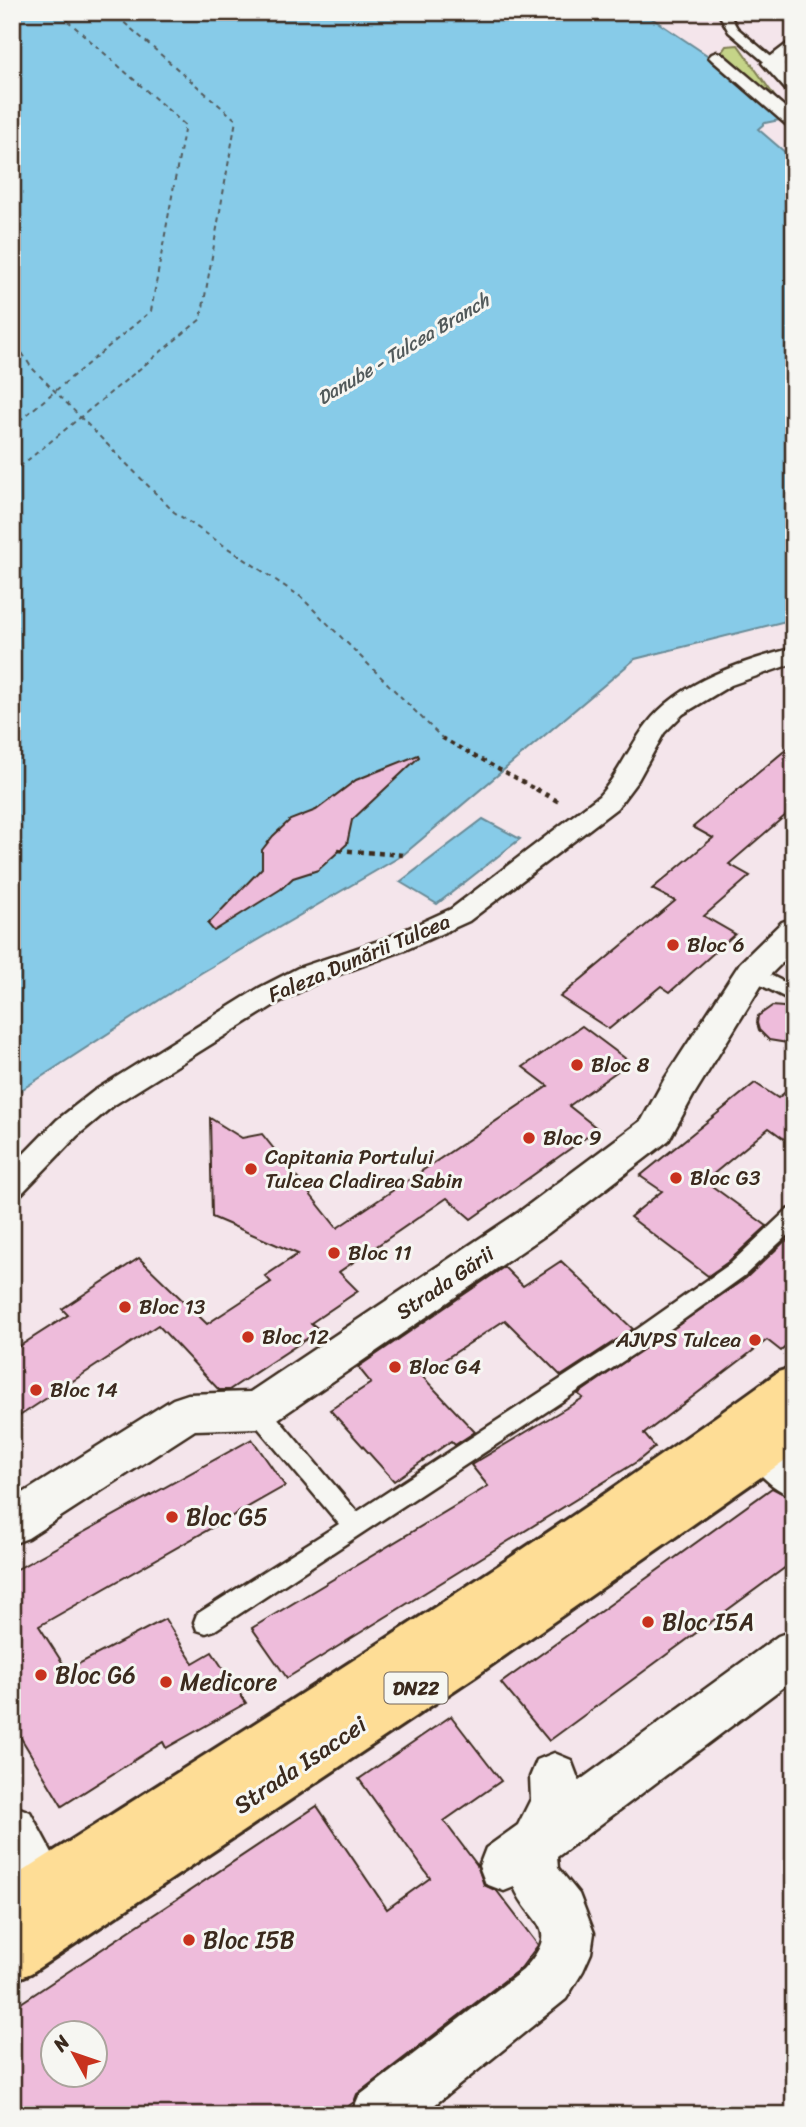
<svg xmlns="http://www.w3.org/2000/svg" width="806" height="2127" font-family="Sriracha,sans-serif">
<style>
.green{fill:#c5d488;stroke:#807f53;stroke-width:2}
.water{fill:#87cbe8;stroke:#698b97;stroke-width:2}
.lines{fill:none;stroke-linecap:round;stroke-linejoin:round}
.ferry{stroke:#525a5b;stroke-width:2;stroke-dasharray:5 4.5;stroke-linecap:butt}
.building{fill:#eebcdb;stroke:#3b2a1e;stroke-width:2;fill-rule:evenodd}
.service-casing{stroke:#3b2a1e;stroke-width:5}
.pedestrian-casing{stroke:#3b2a1e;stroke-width:5}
.minor-casing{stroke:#3b2a1e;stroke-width:5}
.primary-casing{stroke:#3b2a1e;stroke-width:6}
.path-far1{stroke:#3b2a1e;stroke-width:3.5;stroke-dasharray:4.5 4.5;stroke-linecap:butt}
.path{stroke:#3b2a1e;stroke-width:4.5;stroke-dasharray:5 5;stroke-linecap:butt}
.service{fill:#f6f6f2;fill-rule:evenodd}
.pedestrian{fill:#f6f6f2;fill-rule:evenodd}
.minor{fill:#f6f6f2;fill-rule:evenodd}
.primary{fill:#fedd96;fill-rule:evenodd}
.poi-dot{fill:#c8321e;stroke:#f6f6f2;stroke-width:2.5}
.labels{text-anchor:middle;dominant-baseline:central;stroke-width:6;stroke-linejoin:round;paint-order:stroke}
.far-water-label{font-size:19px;font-style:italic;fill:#525a5b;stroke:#f6f6f2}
.shield{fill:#f6f6f2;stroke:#73675e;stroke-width:2}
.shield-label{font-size:19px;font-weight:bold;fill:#3b2a1e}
.poi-label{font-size:21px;fill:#3b2a1e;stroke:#f6f6f2;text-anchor:start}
.street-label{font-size:21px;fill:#3b2a1e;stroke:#f6f6f2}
.near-poi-label{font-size:24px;fill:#3b2a1e;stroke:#f6f6f2;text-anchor:start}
.near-street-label{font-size:24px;fill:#3b2a1e;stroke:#f6f6f2}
</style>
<rect width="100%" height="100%" fill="#f4e5eb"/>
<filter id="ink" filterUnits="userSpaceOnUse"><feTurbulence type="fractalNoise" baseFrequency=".0143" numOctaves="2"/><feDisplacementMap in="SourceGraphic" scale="14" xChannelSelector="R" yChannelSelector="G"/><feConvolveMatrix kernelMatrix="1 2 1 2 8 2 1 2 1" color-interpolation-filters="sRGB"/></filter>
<g filter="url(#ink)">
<polygon class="green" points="738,45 780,104 721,53 726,46"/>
<g class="water">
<polygon points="12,12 647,12 647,15 707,55 780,120 765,123 758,129 794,160 794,619 635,659 403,855 201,973 12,1096"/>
<polygon points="483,819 520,839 437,904 400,882"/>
</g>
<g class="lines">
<g class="ferry">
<polyline points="12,337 31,367 174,512 301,597 442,738"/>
<polyline points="12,427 151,311 185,125 58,12"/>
<polyline points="12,473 201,319 236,120 112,12"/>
</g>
</g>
<g class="building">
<polygon points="794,743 794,808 729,864 750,876 704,916 735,934 670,992 661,986 609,1029 560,997 675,901 652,889 713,838 693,827"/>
<polygon points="418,755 419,757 352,820 347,844 318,870 293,878 281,889 214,931 208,924 262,868 262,850 273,836 290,820 316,810 356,780"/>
<polygon points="772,1006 794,1008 794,1044 769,1040 759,1030 757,1023 758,1016"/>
<polygon points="582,1026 630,1062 569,1106 598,1129 471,1219 447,1198 339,1272 358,1291 311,1323 320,1330 229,1390 219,1390 158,1325 12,1421 12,1351 68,1315 62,1309 139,1258 207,1324 271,1282 265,1276 298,1254 212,1217 210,1118 242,1138 262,1134 337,1228 548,1086 523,1067"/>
<polygon points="755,1083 778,1098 794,1085 794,1146 769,1128 705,1181 767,1226 728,1262 708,1276 630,1217 662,1191 640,1176"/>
<polygon points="786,1240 794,1245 794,1339 781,1351 767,1340 644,1434 655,1447 638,1461 287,1678 252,1628 488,1486 471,1465 583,1398 578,1394 746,1278"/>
<polygon points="561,1261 633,1329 561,1376 505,1320 421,1375 475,1432 455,1445 451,1441 394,1481 330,1410 371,1383 358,1367 504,1267 523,1286"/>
<polygon points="252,1439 285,1486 39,1626 67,1670 165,1619 193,1663 212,1652 246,1703 166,1748 163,1742 62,1806 12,1723 12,1572"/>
<polygon points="772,1488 794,1499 794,1561 549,1741 501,1683"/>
<path d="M 451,1716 L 501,1781 L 444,1821 L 477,1865 L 484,1885 L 497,1891 L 538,1945 L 521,1968 L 357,2094 L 354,2102 L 337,2115 L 12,2115 L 12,2009 L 317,1806 L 387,1909 L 430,1878 L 359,1779 ZM 52,2033 L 94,2033 L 94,2075 L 52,2075 Z"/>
</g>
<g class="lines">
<defs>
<g id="service">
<polygon points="718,12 728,12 737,28 776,61 776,65 768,65 729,32"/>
<polygon points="752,966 794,987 794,1002 745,977 743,972 745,967"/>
<polygon points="794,1208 794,1229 744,1276 655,1340 215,1630 206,1633 197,1630 194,1622 197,1614 339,1524 249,1417 246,1410 249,1403 257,1401 265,1403 357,1512 639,1328 730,1264 787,1210"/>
</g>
<g id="pedestrian">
<polygon points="717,52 722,54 794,115 794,128 788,126 712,60 709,57 712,54"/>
<path d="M 794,648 L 794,663 L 731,685 L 683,714 L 664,733 L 638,780 L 617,808 L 469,921 L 405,950 L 318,982 L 279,1002 L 114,1105 L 77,1136 L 22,1193 L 12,1196 L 12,1166 L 57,1120 L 94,1091 L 259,988 L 298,968 L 387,938 L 451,909 L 599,796 C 619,774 629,747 647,724 C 680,681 743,661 794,648 Z"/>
</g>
<g id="minor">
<polygon points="794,42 794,57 784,64 794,75 794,93 787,91 762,63 787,44"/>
<polygon points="794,918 794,951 764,981 693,1096 669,1140 547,1234 272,1423 257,1428 195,1430 28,1538 12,1544 12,1500 173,1399 188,1394 250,1392 519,1212 642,1120 664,1080 740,963 782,922"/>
<path d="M 765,1431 L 780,1437 L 794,1450 L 794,1497 C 772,1489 754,1471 743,1450 L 750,1437 Z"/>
<path d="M 794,1630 L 794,1679 L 557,1857 L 558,1868 L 579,1894 L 594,1933 L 591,1953 L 583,1971 L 566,1999 L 422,2115 L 351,2115 L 359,2096 L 523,1970 C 563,1926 531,1927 514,1887 L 504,1891 L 486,1884 L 479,1866 L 486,1848 L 518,1825 L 531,1799 L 530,1777 L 537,1760 L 554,1753 L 571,1760 L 579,1781 L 778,1636 Z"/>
<polygon points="12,1805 30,1812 71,1888 64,1906 46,1913 28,1906 12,1878"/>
</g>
<path id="primary" d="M 794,1367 L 794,1454 L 477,1675 L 31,1973 L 12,1981 L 12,1878 C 270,1713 531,1552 778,1372 Z"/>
</defs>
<use href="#service" class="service-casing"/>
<use href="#pedestrian" class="pedestrian-casing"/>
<use href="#minor" class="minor-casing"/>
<use href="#primary" class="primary-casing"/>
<polyline class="path-far1" points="442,738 539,791"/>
<g class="path">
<polyline points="536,789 561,803"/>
<polyline points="338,850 403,855"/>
</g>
<use href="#service" class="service"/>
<use href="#pedestrian" class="pedestrian"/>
<use href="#minor" class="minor"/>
<use href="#primary" class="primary"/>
</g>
</g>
<g class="poi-dot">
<circle cx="673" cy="945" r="7"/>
<circle cx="577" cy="1065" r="7"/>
<circle cx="529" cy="1138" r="7"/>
<circle cx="251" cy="1169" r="7"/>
<circle cx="676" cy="1178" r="7"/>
<circle cx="334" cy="1253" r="7"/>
<circle cx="125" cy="1307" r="7"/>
<circle cx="248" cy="1337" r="7"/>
<circle cx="755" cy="1340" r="7"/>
<circle cx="395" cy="1367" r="7"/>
<circle cx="36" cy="1390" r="7"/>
<circle cx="172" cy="1517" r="7"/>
<circle cx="648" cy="1622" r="7"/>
<circle cx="41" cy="1675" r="7"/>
<circle cx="166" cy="1682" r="7"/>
<circle cx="189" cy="1940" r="7"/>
</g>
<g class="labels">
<g class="far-water-label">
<text transform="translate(403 349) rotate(-31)">Danube - Tulcea Branch</text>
</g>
<rect class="shield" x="384.5" y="1672.5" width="63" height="31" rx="5"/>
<g class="shield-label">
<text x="416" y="1688">DN22</text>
</g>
<g class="poi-label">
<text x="687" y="945">Bloc 6</text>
<text x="591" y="1065">Bloc 8</text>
<text x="543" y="1138">Bloc 9</text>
<text x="265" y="1157">Capitania Portului<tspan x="265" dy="24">Tulcea Cladirea Sabin</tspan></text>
<text x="690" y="1178">Bloc G3</text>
<text x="348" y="1253">Bloc 11</text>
<text x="139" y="1307">Bloc 13</text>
<text x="262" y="1337">Bloc 12</text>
<text x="741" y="1340" text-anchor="end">AJVPS Tulcea</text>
<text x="409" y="1367">Bloc G4</text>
<text x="50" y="1390">Bloc 14</text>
</g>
<g class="street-label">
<text transform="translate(359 958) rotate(-23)">Faleza Dunării Tulcea</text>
<text transform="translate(445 1283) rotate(-34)">Strada Gării</text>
</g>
<g class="near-poi-label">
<text x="186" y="1517">Bloc G5</text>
<text x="662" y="1622">Bloc I5A</text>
<text x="55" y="1675">Bloc G6</text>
<text x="180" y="1682">Medicore</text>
<text x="203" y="1940">Bloc I5B</text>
</g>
<g class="near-street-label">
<text transform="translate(300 1765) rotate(-34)">Strada Isaccei</text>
</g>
</g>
<rect width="806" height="2127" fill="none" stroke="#f6f6f2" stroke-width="42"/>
<rect x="21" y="21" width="764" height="2085" fill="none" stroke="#3b2a1e" stroke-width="2.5" filter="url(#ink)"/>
<g transform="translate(74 2054) rotate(310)"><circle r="33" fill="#f6f6f2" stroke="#aba49d" stroke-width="2"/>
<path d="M0-5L12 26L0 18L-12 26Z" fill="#c8321e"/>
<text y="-10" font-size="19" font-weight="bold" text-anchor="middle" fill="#3b2a1e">N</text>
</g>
</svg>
